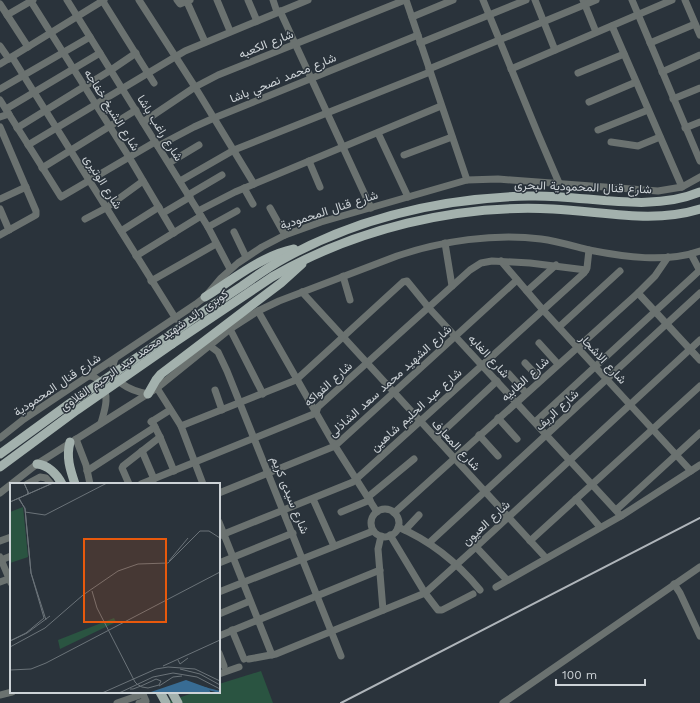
<svg xmlns="http://www.w3.org/2000/svg" width="700" height="703" font-family="'Work Sans',Vazirmatn,sans-serif">
<style>
.green{fill:#2a5441}
.lines{fill:none;stroke-linecap:round;stroke-linejoin:round}
.minor{stroke:#6b7270;stroke-width:7}
.major{stroke:#a3b1ad;stroke-width:9}
.rail{stroke:#afb5ba;stroke-width:2}
.major-bridge{stroke:#a3b1ad;stroke-width:9}
.labels{text-anchor:middle;dominant-baseline:central;stroke-width:3;stroke-linejoin:round;paint-order:stroke}
.street-label{font-size:12px;fill:#cdd3d7;stroke:#2a333b}
.inset-river{fill:none;stroke:#386c94;stroke-width:2}
.inset-road{fill:none;stroke:#6b7379;stroke-width:1}
.view{fill:#e8590c;fill-opacity:0.15;stroke:#e8590c;stroke-width:2}
.inset-edge{fill:none;stroke:#cdd3d7;stroke-width:2}
</style>
<rect width="100%" height="100%" fill="#2a333b"/>
<polygon class="green" points="261,671 273,703 163,703 196,692 219,692 219,684"/>
<g class="lines">
<g class="minor">
<polyline points="30,0 129,157 174,233"/>
<polyline points="67,0 208,227 230,269"/>
<polyline points="102,0 154,83"/>
<polyline points="139,0 195,87 254,184"/>
<polyline points="177,0 180,4 190,0"/>
<polyline points="217,0 230,31"/>
<polyline points="248,0 257,21"/>
<polyline points="273,0 277,12"/>
<polyline points="406,0 467,180"/>
<polyline points="483,0 538,134 559,183"/>
<polyline points="535,0 555,50"/>
<polyline points="583,0 596,32"/>
<polyline points="632,0 700,161"/>
<polyline points="685,0 700,35"/>
<polyline points="187,2 205,42"/>
<polyline points="0,4 28,47"/>
<polyline points="280,11 371,208"/>
<polyline points="7,15 33,0"/>
<polyline points="412,17 453,0"/>
<polyline points="612,26 682,187"/>
<polyline points="420,43 526,0"/>
<polyline points="650,43 695,24"/>
<polyline points="0,46 9,59"/>
<polyline points="12,57 176,319"/>
<polyline points="0,64 104,0"/>
<polyline points="429,69 596,0"/>
<polyline points="511,69 672,0"/>
<polyline points="662,72 700,55"/>
<polyline points="578,73 624,54"/>
<polyline points="0,89 90,37"/>
<polyline points="673,99 700,88"/>
<polyline points="0,100 61,197 155,142"/>
<polyline points="589,102 636,82"/>
<polyline points="6,109 100,53"/>
<polyline points="0,117 9,114"/>
<polyline points="143,122 195,87 218,75 405,0"/>
<polyline points="0,127 36,211 36,215 0,235"/>
<polyline points="17,128 111,70 136,53"/>
<polyline points="685,128 700,122"/>
<polyline points="598,130 648,110"/>
<polyline points="378,133 408,197"/>
<polyline points="611,142 638,146 660,137"/>
<polyline points="28,145 185,51 308,0"/>
<polyline points="158,146 194,127 214,118 418,35"/>
<polyline points="404,155 452,137"/>
<polyline points="309,161 320,187"/>
<polyline points="169,163 199,145"/>
<polyline points="42,168 136,110"/>
<polyline points="180,181 234,150 430,72"/>
<polyline points="244,188 253,204"/>
<polyline points="188,195 222,175"/>
<polyline points="0,199 26,187"/>
<polyline points="270,208 285,235"/>
<polyline points="0,209 9,230"/>
<polyline points="198,211 235,192 441,106"/>
<polyline points="163,213 190,197"/>
<polyline points="85,219 106,208 143,181"/>
<polyline points="208,227 237,211"/>
<polyline points="121,231 159,207"/>
<polyline points="234,232 246,257"/>
<polyline points="445,243 452,286"/>
<polyline points="691,254 700,271"/>
<polyline points="136,256 201,216"/>
<polyline points="501,261 543,310 691,471"/>
<polyline points="343,276 350,300"/>
<polyline points="151,281 216,244"/>
<polyline points="527,291 556,265"/>
<polyline points="302,292 546,558"/>
<polyline points="638,293 700,360"/>
<polyline points="258,311 335,446 377,512"/>
<polyline points="559,327 620,271"/>
<polyline points="230,329 263,394"/>
<polyline points="539,343 558,364"/>
<polyline points="210,346 218,352 227,371 341,656"/>
<path d="M 115,359 C 105,381 132,391 148,394"/>
<polyline points="525,363 541,380"/>
<polyline points="509,374 526,393"/>
<path d="M 88,376 C 94,376 97,378 101,383 C 110,396 105,409 101,423"/>
<polyline points="157,388 181,426 203,484"/>
<polyline points="215,390 222,410"/>
<polyline points="498,418 517,439"/>
<polyline points="152,421 160,437 174,471"/>
<polyline points="151,422 170,410"/>
<polyline points="535,422 700,270"/>
<polyline points="181,426 296,380 403,282 407,281 429,308 621,516"/>
<polyline points="479,435 498,456"/>
<polyline points="0,438 24,419 196,304 205,297 221,278 238,263 262,247 285,235 321,222 467,180 498,179 658,191 682,187 700,177"/>
<polyline points="436,438 497,381"/>
<polyline points="76,439 86,465 90,484"/>
<polyline points="142,451 154,479"/>
<polyline points="87,471 155,427"/>
<polyline points="27,484 40,477 46,478 51,484"/>
<polyline points="129,484 122,468 123,466 160,437"/>
<polyline points="141,484 316,413 318,407 470,270 481,263 492,261 530,263 586,270"/>
<path d="M 0,493 L 37,464 L 157,388 L 230,329 L 258,311 L 279,301 L 397,256 C 441,241 495,233 541,239 C 557,241 573,246 589,250 C 624,257 666,263 700,251"/>
<polyline points="219,493 335,446 517,280"/>
<polyline points="368,497 414,459"/>
<polyline points="313,499 334,546"/>
<polyline points="576,499 600,527"/>
<circle cx="385" cy="523" r="14"/>
<polyline points="616,510 700,433"/>
<polyline points="341,512 370,500"/>
<polyline points="394,513 638,293 655,276 668,257"/>
<polyline points="219,522 272,655"/>
<path d="M 398,527 C 431,541 457,562 480,590"/>
<polyline points="405,530 419,515"/>
<polyline points="390,535 425,593 438,610 442,610 473,594"/>
<polyline points="219,536 353,482 584,273 587,268 589,250"/>
<polyline points="381,536 378,549 383,610"/>
<polyline points="0,541 11,537"/>
<polyline points="530,541 700,386"/>
<polyline points="429,543 700,293"/>
<polyline points="476,547 507,580"/>
<polyline points="0,557 11,583"/>
<polyline points="1,560 11,556"/>
<polyline points="219,563 293,533"/>
<polyline points="0,582 11,578"/>
<polyline points="674,584 680,593 700,636"/>
<polyline points="496,587 621,516 700,465"/>
<polyline points="219,592 373,531"/>
<polyline points="219,614 250,601"/>
<polyline points="232,630 244,659"/>
<polyline points="219,636 380,570"/>
<polyline points="219,653 224,666"/>
<polyline points="249,659 276,654 425,593 476,547 700,340"/>
<polyline points="219,674 239,667"/>
<polyline points="0,695 12,692"/>
<polyline points="117,703 143,694"/>
<polyline points="139,703 146,701 142,692"/>
<polyline points="503,703 700,567"/>
</g>
<g class="major">
<path d="M 205,297 C 234,279 261,256 294,249"/>
<path d="M 167,337 C 192,319 217,302 242,286 C 256,276 270,266 285,258 C 360,217 444,198 529,196 C 584,194 648,214 700,192"/>
<path d="M 172,344 L 272,277 C 355,229 456,204 553,209 C 602,211 652,224 700,209"/>
<polyline points="148,394 156,380 161,374 281,283 302,264"/>
<path d="M 70,442 C 66,457 70,469 75,484"/>
<path d="M 37,464 C 48,465 57,474 62,484"/>
<polyline points="160,692 166,703"/>
<polyline points="172,692 178,703"/>
</g>
<polyline class="rail" points="341,703 700,518"/>
<g class="major-bridge">
<polyline points="0,454 69,404 167,337"/>
<polyline points="0,467 77,410 172,344"/>
</g>
</g>
<g class="labels">
<g class="street-label">
<text transform="translate(266 44) rotate(-22)">شارع الكعبه</text>
<text transform="translate(283 78) rotate(-22)">شارع محمد نصحي باشا</text>
<text transform="translate(112 110) rotate(58)">شارع الشيخ خفاجه</text>
<text transform="translate(160 128) rotate(58)">شارع راغب باشا</text>
<text transform="translate(103 182) rotate(58)">شارع الوتيرى</text>
<text transform="translate(583 187) rotate(2)">شارع قنال المحمودية البحرى</text>
<text transform="translate(329 210) rotate(-18)">شارع قنال المحمودية</text>
<text transform="translate(144 350) rotate(-35)">كوبرى رائد شهيد محمد عبد الرحيم القلاوى</text>
<text transform="translate(489 356) rotate(47)">شارع الغابه</text>
<text transform="translate(603 359) rotate(47)">شارع الاشجار</text>
<text transform="translate(525 379) rotate(-42)">شارع الطابيه</text>
<text transform="translate(390 381) rotate(-42)">شارع الشهيد محمد سعد الشاذلى</text>
<text transform="translate(328 384) rotate(-42)">شارع الفواكه</text>
<text transform="translate(57 385) rotate(-34)">شارع قنال المحمودية</text>
<text transform="translate(416 410) rotate(-42)">شارع عبد الحليم شاهين</text>
<text transform="translate(557 410) rotate(-43)">شارع الريف</text>
<text transform="translate(456 445) rotate(47)">شارع المعارف</text>
<text transform="translate(290 495) rotate(68)">شارع سيدى كريم</text>
<text transform="translate(486 523) rotate(-43)">شارع العيون</text>
</g>
</g>
<g transform="translate(10 483)">
<rect width="210" height="210" fill="#2a333b"/>
<path d="M 13,24 L 18,74 L 0,80 L 0,29 ZM 104,135 L 106,139 L 50,166 L 48,157 Z" fill="#2a5441"/>
<path d="M 176,197 L 198,205 L 201,210 L 138,210 Z" fill="#386c94"/>
<path class="inset-river" d="M 186,203 L 210,209"/>
<path class="inset-road" d="M 14,0 L 19,11M 14,0 L 18,9 L 17,12M 9,15 L 15,26 L 21,90 L 36,137M 0,19 L 43,0M 0,19 L 43,0M 15,29 L 35,32 L 97,0M 159,78 L 178,55M 82,108 L 87,125 L 125,199 L 128,202 L 129,202 L 130,203 L 132,204 L 138,205 L 149,202 L 151,198 L 146,196 L 142,198 L 131,203 L 123,206 L 120,206M 0,158 L 17,150 L 40,133M 0,158 L 16,150 L 34,135 L 21,90 L 15,25 L 8,15M 0,164 L 35,145 L 73,112 L 108,88 L 128,81 L 158,80 L 190,48 L 199,48 L 210,55M 168,177 L 170,181 L 178,175M 153,183 L 210,157M 170,186 L 190,191 L 210,202M 0,187 L 21,186 L 36,180 L 210,89M 149,203 L 163,194 L 172,193M 92,210 L 146,186 L 158,184 L 185,186 L 210,198M 109,210 L 143,194 L 163,190 L 187,194 L 210,206"/>
<path class="view" d="M 74,56 L 156,56 L 156,139 L 74,139 Z"/>
<rect width="210" height="210" class="inset-edge"/>
</g>
<path d="M556 679v6h89v-6" fill="none" stroke="#cdd3d7" stroke-width="2"/>
<text x="562" y="679" font-size="12" fill="#cdd3d7" stroke="#2a333b" stroke-width="3" paint-order="stroke">100 m</text>
</svg>
